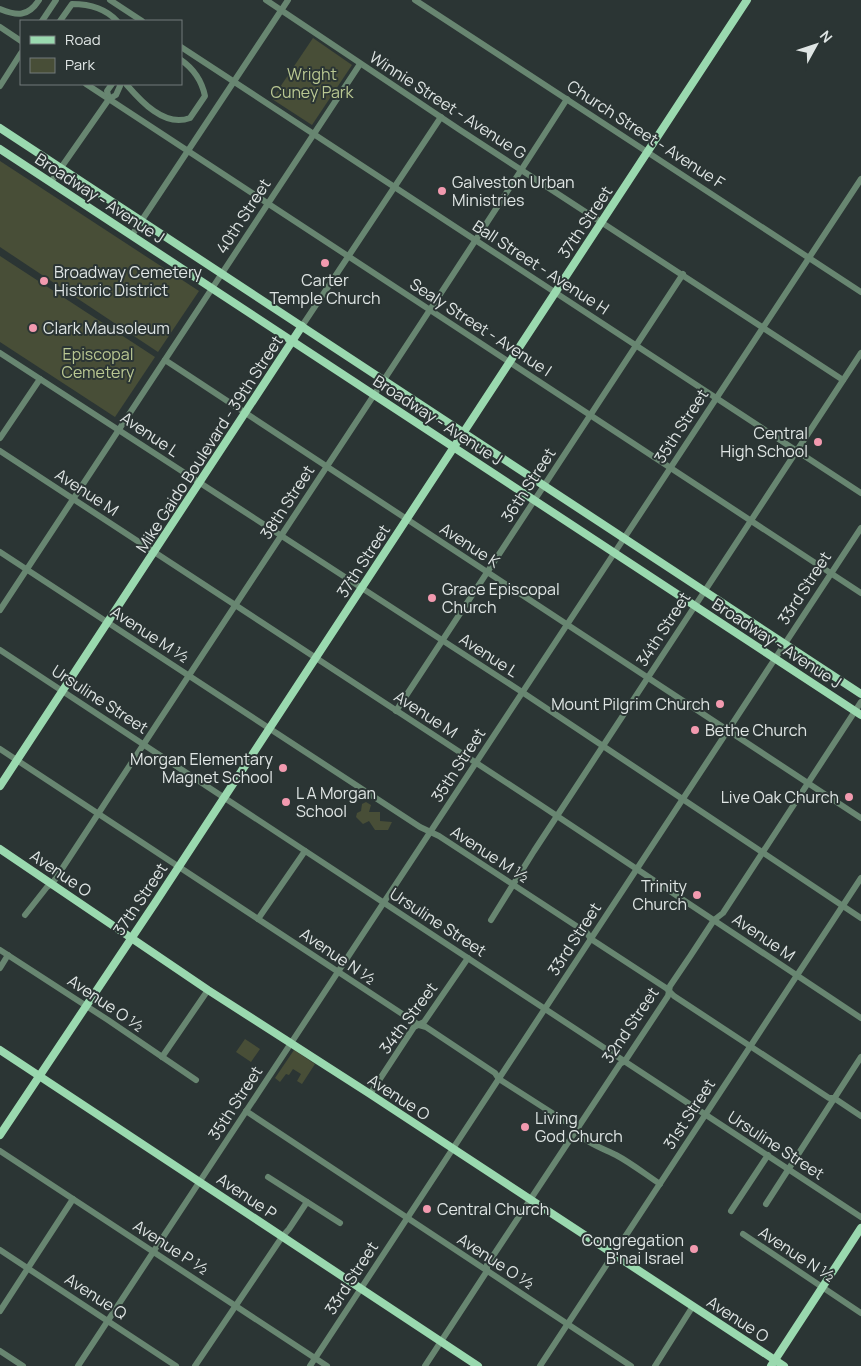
<svg xmlns="http://www.w3.org/2000/svg" width="861" height="1366" font-family="Manrope,sans-serif">
<style>
.green{fill:#484e37}
.lines{fill:none;stroke-linecap:round;stroke-linejoin:round}
.minor{stroke:#688671;stroke-width:6}
.major{stroke:#9ad9af;stroke-width:8}
.poi-dot{fill:#f29aaf;stroke:#2b3534;stroke-width:2}
.labels{text-anchor:middle;dominant-baseline:central;stroke-width:4;stroke-linejoin:round;paint-order:stroke}
.park-label{font-size:16px;fill:#b9c792;stroke:#2b3534}
.street-label{font-size:16px;fill:#dfe5e4;stroke:#2b3534}
.poi-label{font-size:16px;fill:#dfe5e4;stroke:#2b3534;text-anchor:start}
</style>
<rect width="100%" height="100%" fill="#2b3534"/>
<g class="green">
<polygon points="313,38 352,65 312,125 272,99"/>
<polygon points="0,161 199,291 158,352 0,247"/>
<polygon points="0,256 155,357 115,417 0,342"/>
<polygon points="366,802 371,805 369,812 380,812 380,821 392,822 388,830 375,830 369,821 363,824 356,817 357,813 361,811 362,804"/>
<polygon points="245,1039 260,1049 251,1062 236,1052"/>
<polygon points="294,1050 315,1064 302,1084 297,1081 301,1074 293,1069 289,1075 286,1074 280,1082 275,1078"/>
</g>
<g class="lines">
<g class="minor">
<polyline points="110,0 142,21"/>
<polyline points="266,0 460,130 843,380"/>
<polyline points="415,0 861,292"/>
<path d="M 0,9 C 17,16 28,17 39,0"/>
<polyline points="42,21 56,0"/>
<path d="M 60,21 L 72,4 C 89,4 105,8 117,21"/>
<polyline points="0,27 21,41"/>
<polyline points="181,47 861,493"/>
<polyline points="86,84 861,593"/>
<path d="M 126,84 C 140,100 164,128 190,118 L 205,96 C 202,82 194,69 181,60"/>
<polyline points="0,86 21,53"/>
<polyline points="109,99 107,91 112,84"/>
<polyline points="51,182 109,99 116,95 120,86 120,84"/>
<polyline points="132,235 288,0"/>
<polyline points="302,326 441,117"/>
<polyline points="0,353 522,692 861,918"/>
<polyline points="165,360 861,818"/>
<polyline points="0,438 40,379"/>
<polyline points="0,451 539,804 861,1018"/>
<polyline points="0,552 420,827 439,836 587,933 591,939 666,988 674,996 829,1098 834,1098 861,1116"/>
<polyline points="0,610 360,64"/>
<polyline points="0,650 861,1217"/>
<polyline points="396,711 683,274"/>
<path d="M 0,749 L 419,1025 L 426,1027 L 495,1073 L 499,1079 L 574,1127 C 582,1142 602,1148 616,1155 C 631,1163 645,1174 660,1184"/>
<path d="M 25,915 L 47,887 L 52,884 L 98,814 C 254,575 413,339 567,99"/>
<polyline points="258,919 305,851"/>
<polyline points="491,920 534,851 861,353"/>
<polyline points="0,950 108,1020 196,1080"/>
<polyline points="0,968 8,955"/>
<polyline points="162,1057 208,990"/>
<polyline points="370,1094 414,1027 424,1022 468,958"/>
<polyline points="246,1111 631,1366"/>
<polyline points="0,1151 327,1366"/>
<polyline points="268,1177 340,1223"/>
<polyline points="766,1204 861,1057"/>
<polyline points="731,1211 768,1155"/>
<polyline points="743,1234 861,1313"/>
<polyline points="0,1250 176,1366"/>
<polyline points="0,1311 73,1199"/>
<polyline points="0,1351 23,1366"/>
<polyline points="78,1366 861,179"/>
<polyline points="195,1366 282,1237 289,1229 307,1202"/>
<polyline points="310,1366 861,528"/>
<polyline points="425,1366 487,1271 487,1265 620,1064 625,1061 668,996 670,986 691,955 714,920 723,913 861,702"/>
<polyline points="540,1366 861,878"/>
<polyline points="655,1366 693,1306"/>
</g>
<g class="major">
<polyline points="0,128 861,694"/>
<polyline points="0,149 861,715"/>
<polyline points="0,786 302,326"/>
<polyline points="0,849 208,990 370,1094 784,1366"/>
<polyline points="0,1050 478,1366"/>
<polyline points="0,1135 155,903 747,0"/>
<polyline points="771,1366 861,1228"/>
</g>
</g>
<g class="poi-dot">
<circle cx="442" cy="191" r="5"/>
<circle cx="325" cy="263" r="5"/>
<circle cx="44" cy="281" r="5"/>
<circle cx="33" cy="328" r="5"/>
<circle cx="818" cy="442" r="5"/>
<circle cx="432" cy="598" r="5"/>
<circle cx="720" cy="704" r="5"/>
<circle cx="695" cy="730" r="5"/>
<circle cx="283" cy="768" r="5"/>
<circle cx="849" cy="797" r="5"/>
<circle cx="286" cy="802" r="5"/>
<circle cx="697" cy="895" r="5"/>
<circle cx="525" cy="1127" r="5"/>
<circle cx="427" cy="1209" r="5"/>
<circle cx="694" cy="1249" r="5"/>
</g>
<g class="labels">
<g class="park-label">
<text x="312" y="74">Wright<tspan x="312" dy="18">Cuney Park</tspan></text>
<text x="98" y="354">Episcopal<tspan x="98" dy="18">Cemetery</tspan></text>
</g>
<g class="street-label">
<text transform="translate(448 105) rotate(33)">Winnie Street - Avenue G</text>
<text transform="translate(646 134) rotate(33)">Church Street - Avenue F</text>
<text transform="translate(100 198) rotate(33)">Broadway - Avenue J</text>
<text transform="translate(243 216) rotate(-57)">40th Street</text>
<text transform="translate(585 222) rotate(-56)">37th Street</text>
<text transform="translate(541 267) rotate(33)">Ball Street - Avenue H</text>
<text transform="translate(481 327) rotate(33)">Sealy Street - Avenue I</text>
<text transform="translate(438 420) rotate(33)">Broadway - Avenue J</text>
<text transform="translate(681 426) rotate(-57)">35th Street</text>
<text transform="translate(150 434) rotate(34)">Avenue L</text>
<text transform="translate(209 444) rotate(-57)">Mike Gaido Boulevard - 39th Street</text>
<text transform="translate(528 485) rotate(-57)">36th Street</text>
<text transform="translate(87 492) rotate(33)">Avenue M</text>
<text transform="translate(287 502) rotate(-57)">38th Street</text>
<text transform="translate(470 545) rotate(33)">Avenue K</text>
<text transform="translate(363 561) rotate(-57)">37th Street</text>
<text transform="translate(804 588) rotate(-57)">33rd Street</text>
<text transform="translate(663 629) rotate(-57)">34th Street</text>
<text transform="translate(150 634) rotate(33)">Avenue M ½</text>
<text transform="translate(777 643) rotate(33)">Broadway - Avenue J</text>
<text transform="translate(489 655) rotate(33)">Avenue L</text>
<text transform="translate(100 699) rotate(33)">Ursuline Street</text>
<text transform="translate(426 714) rotate(33)">Avenue M</text>
<text transform="translate(458 765) rotate(-57)">35th Street</text>
<text transform="translate(490 854) rotate(33)">Avenue M ½</text>
<text transform="translate(61 873) rotate(34)">Avenue O</text>
<text transform="translate(140 899) rotate(-56)">37th Street</text>
<text transform="translate(438 922) rotate(33)">Ursuline Street</text>
<text transform="translate(764 937) rotate(34)">Avenue M</text>
<text transform="translate(574 939) rotate(-57)">33rd Street</text>
<text transform="translate(338 956) rotate(34)">Avenue N ½</text>
<text transform="translate(106 1003) rotate(34)">Avenue O ½</text>
<text transform="translate(408 1018) rotate(-53)">34th Street</text>
<text transform="translate(630 1025) rotate(-56)">32nd Street</text>
<text transform="translate(399 1097) rotate(33)">Avenue O</text>
<text transform="translate(235 1103) rotate(-57)">35th Street</text>
<text transform="translate(689 1114) rotate(-57)">31st Street</text>
<text transform="translate(776 1145) rotate(33)">Ursuline Street</text>
<text transform="translate(247 1196) rotate(34)">Avenue P</text>
<text transform="translate(171 1247) rotate(33)">Avenue P ½</text>
<text transform="translate(797 1254) rotate(33)">Avenue N ½</text>
<text transform="translate(496 1261) rotate(33)">Avenue O ½</text>
<text transform="translate(351 1278) rotate(-57)">33rd Street</text>
<text transform="translate(96 1296) rotate(33)">Avenue Q</text>
<text transform="translate(738 1319) rotate(33)">Avenue O</text>
</g>
<g class="poi-label">
<text x="452" y="182">Galveston Urban<tspan x="452" dy="18">Ministries</tspan></text>
<text x="54" y="272">Broadway Cemetery<tspan x="54" dy="18">Historic District</tspan></text>
<text x="325" y="280" text-anchor="middle">Carter<tspan x="325" dy="18">Temple Church</tspan></text>
<text x="43" y="328">Clark Mausoleum</text>
<text x="808" y="433" text-anchor="end">Central<tspan x="808" dy="18">High School</tspan></text>
<text x="442" y="589">Grace Episcopal<tspan x="442" dy="18">Church</tspan></text>
<text x="710" y="704" text-anchor="end">Mount Pilgrim Church</text>
<text x="705" y="730">Bethe Church</text>
<text x="273" y="759" text-anchor="end">Morgan Elementary<tspan x="273" dy="18">Magnet School</tspan></text>
<text x="296" y="793">L A Morgan<tspan x="296" dy="18">School</tspan></text>
<text x="839" y="797" text-anchor="end">Live Oak Church</text>
<text x="687" y="886" text-anchor="end">Trinity<tspan x="687" dy="18">Church</tspan></text>
<text x="535" y="1118">Living<tspan x="535" dy="18">God Church</tspan></text>
<text x="437" y="1209">Central Church</text>
<text x="684" y="1240" text-anchor="end">Congregation<tspan x="684" dy="18">B'nai Israel</tspan></text>
</g>
</g>
<rect x="20" y="20" width="162" height="65" fill="#2b3534" stroke="#737b7a"/>
<rect x="30" y="36" width="25" height="8" fill="#9ad9af" stroke="#737b7a"/>
<text x="65" y="45" font-size="15" fill="#dfe5e4">Road</text>
<rect x="30" y="58" width="25" height="15" fill="#484e37" stroke="#737b7a"/>
<text x="65" y="70" font-size="15" fill="#dfe5e4">Park</text>
<g transform="translate(816 45) rotate(50)" stroke="#2b3534" stroke-width="4" paint-order="stroke">
<path d="M0-4L9 19L0 12L-9 19Z" fill="#dfe5e4"/>
<text y="-8" font-size="14" font-weight="bold" text-anchor="middle" fill="#dfe5e4">N</text>
</g>
</svg>
